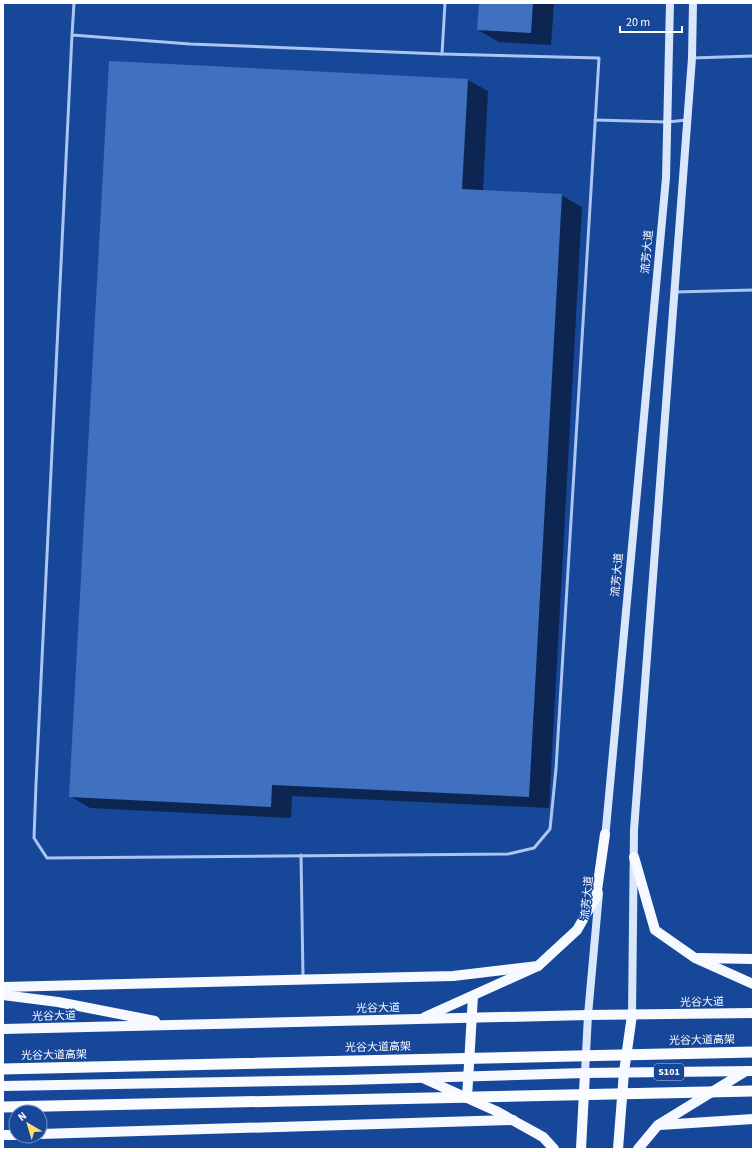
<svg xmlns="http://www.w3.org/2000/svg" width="756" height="1152" font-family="'Source Sans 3','Noto Sans SC',sans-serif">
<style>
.shadow{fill:#0007}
.building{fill:#4070c0}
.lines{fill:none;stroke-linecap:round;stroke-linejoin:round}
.service{stroke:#abc6f1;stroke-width:3}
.secondary{stroke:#dae6fc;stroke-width:8}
.primary{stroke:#f6f9ff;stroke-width:10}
.trunk-bridge{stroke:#fafcff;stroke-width:11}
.labels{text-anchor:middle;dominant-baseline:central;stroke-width:3;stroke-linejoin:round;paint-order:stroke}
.shield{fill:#174799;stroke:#b9c8e0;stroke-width:1}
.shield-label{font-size:10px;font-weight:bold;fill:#fff}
.street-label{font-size:11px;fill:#fff;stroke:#174799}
</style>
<rect width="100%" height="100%" fill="#174799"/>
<g class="shadow">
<polygon points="480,3 554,3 551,45 499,42 478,30"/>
<polygon points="468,80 488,91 483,191 561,195 582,207 549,808 292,796 291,818 90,808 70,796"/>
</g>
<g class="building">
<polygon points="479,3 533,3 531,33 477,30"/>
<polygon points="109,61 468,79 462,189 562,194 529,797 272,785 271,807 69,797"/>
</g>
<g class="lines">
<g class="service">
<polyline points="72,35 190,44 442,54 599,58 556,769 550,829 534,848 508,854 47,858 34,838 36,784 72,35 74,3"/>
<polyline points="442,54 445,3"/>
<polyline points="692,58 753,56"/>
<polyline points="595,120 667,122 687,120"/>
<polyline points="675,292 753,290"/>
<polyline points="301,855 303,977"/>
</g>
<g class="secondary">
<polyline points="605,839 666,178 670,3"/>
<polyline points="632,1015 634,830 692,58 693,3"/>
<polyline points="585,1073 588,1015 599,893"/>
</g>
<g class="primary">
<polyline points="634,857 655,930 695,958 753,984"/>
<polyline points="699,958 753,959"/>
<polyline points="3,987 453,976 538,966"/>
<polyline points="3,995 58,1002 155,1021"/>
<polyline points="425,1017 538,966 577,930 596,897 605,834"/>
<polyline points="3,1029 588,1015 753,1013"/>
<polyline points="425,1079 496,1111 543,1137 554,1149"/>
<polyline points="3,1086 346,1080 585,1073 753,1071"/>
<polyline points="467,1098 473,996"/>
<polyline points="660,1125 753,1119"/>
<polyline points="40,1134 513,1120"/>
<polyline points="3,1135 16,1135"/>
<polyline points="581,1149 585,1073"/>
<polyline points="618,1149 624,1072 632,1015"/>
<polyline points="638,1149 658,1125 746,1071"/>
</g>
<g class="trunk-bridge">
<polyline points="3,1069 753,1052"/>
<polyline points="3,1107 753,1091"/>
</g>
</g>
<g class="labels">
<rect class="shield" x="654" y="1064" width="30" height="16" rx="3"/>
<g class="shield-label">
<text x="669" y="1072">S101</text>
</g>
<g class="street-label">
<text transform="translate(647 252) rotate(-85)">流芳大道</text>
<text transform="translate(617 575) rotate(-85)">流芳大道</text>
<text transform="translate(587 898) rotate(-85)">流芳大道</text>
<text transform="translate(702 1002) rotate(-1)">光谷大道</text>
<text transform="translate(378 1008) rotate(-1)">光谷大道</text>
<text transform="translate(54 1016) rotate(-1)">光谷大道</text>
<text transform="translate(702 1040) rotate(-1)">光谷大道高架</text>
<text transform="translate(378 1047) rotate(-1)">光谷大道高架</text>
<text transform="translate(54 1055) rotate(-1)">光谷大道高架</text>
</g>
</g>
<rect width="756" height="1152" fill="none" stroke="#ffffff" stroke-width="8"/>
<g transform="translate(28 1124) rotate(322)"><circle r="19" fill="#174799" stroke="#7491c2"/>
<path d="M0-3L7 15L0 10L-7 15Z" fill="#ffdf6c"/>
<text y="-6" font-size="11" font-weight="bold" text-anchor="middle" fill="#ffffff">N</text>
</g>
<path d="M620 26v6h62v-6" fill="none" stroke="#ffffff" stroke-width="2"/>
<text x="626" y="26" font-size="12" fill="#ffffff" stroke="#174799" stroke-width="3" paint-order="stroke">20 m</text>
</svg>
